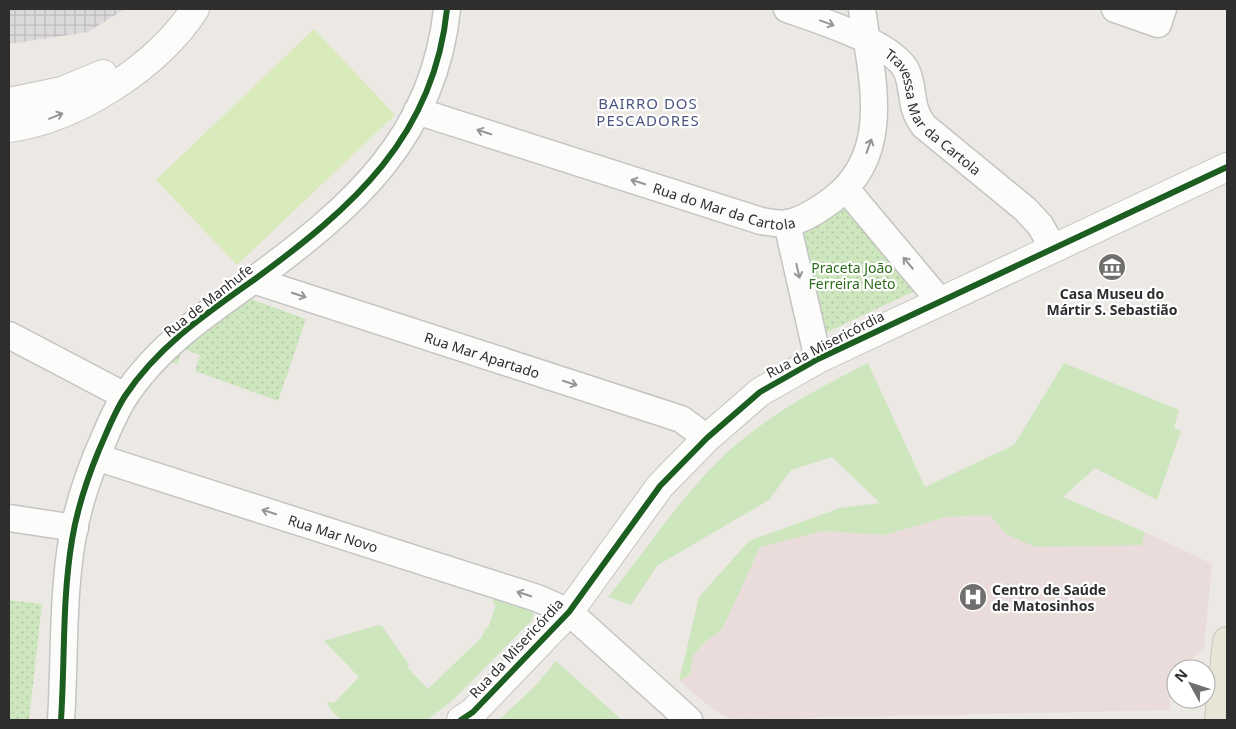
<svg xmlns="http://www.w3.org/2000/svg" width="1236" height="729" font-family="'Noto Sans',sans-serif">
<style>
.industrial{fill:url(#industrial-grid)}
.medical{fill:#e9dcdb}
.grass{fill:#cee6be}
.park{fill:url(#park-dots)}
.pitch{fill:#d9eabb}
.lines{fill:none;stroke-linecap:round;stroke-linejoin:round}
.minor-casing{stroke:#c5c4c5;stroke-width:29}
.tertiary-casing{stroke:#c5c4c5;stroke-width:30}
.secondary-casing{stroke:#c5c4c5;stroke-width:30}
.primary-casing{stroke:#c6c5c4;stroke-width:30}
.minor{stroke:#fcfcfb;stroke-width:26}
.tertiary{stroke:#fcfcfb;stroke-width:28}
.secondary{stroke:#fcfcfb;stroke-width:28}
.primary{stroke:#e8e4d6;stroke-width:28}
.cycleway-casing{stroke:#fff;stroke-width:9}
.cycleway{stroke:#1b5e20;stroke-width:6}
.oneway{stroke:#959594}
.labels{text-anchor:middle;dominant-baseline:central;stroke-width:4.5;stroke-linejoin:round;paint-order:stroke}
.street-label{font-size:14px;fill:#2e2e2e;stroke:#fff}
.park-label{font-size:14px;fill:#2c6e1b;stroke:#fff}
.poi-label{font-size:14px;font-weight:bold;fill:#2e2e2e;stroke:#fff}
.neighbourhood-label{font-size:15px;letter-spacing:1px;fill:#4d5680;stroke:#fff}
</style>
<defs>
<pattern id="industrial-grid" width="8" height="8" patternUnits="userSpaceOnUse" patternTransform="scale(1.25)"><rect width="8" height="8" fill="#dcd9db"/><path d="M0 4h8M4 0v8" fill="none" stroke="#bdbbbc"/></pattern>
<pattern id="park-dots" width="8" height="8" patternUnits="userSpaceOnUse" patternTransform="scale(1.25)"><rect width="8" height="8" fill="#cee6be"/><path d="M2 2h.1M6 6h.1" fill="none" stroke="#b1c6a4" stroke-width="1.8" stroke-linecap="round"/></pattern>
</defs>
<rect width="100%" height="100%" fill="#ece8e4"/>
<polygon class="industrial" points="9,9 125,9 88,32 9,44"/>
<polygon class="medical" points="990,515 1006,534 1142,545 1145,532 1212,564 1204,649 1180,669 1176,669 1176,673 1170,677 1170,710 746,719 730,718 713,709 679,681 690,674 693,656 714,634 722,630 760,547 822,531 885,535 946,517"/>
<g class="grass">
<path d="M 868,363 L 925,487 L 1014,445 L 1064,363 L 1179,410 L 1174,428 L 1181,431 L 1157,500 L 1095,468 L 1063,497 L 1145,532 L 1142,545 L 1035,547 L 1006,534 L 990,515 L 946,517 L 885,535 L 822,531 L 760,547 L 722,630 L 705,642 L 693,656 L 690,674 L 679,681 L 699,597 L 749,541 L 840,508 L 880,503 L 832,457 L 791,470 L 769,500 L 658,565 L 631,605 L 608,597 C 648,548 685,490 732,448 C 772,413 820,387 868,363 Z"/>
<polygon points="495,596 534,611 532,620 453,700 427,720 341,720 330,709 327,701 334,703 359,677 324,641 378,625 382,626 409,665 407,667 428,689 481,638 486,628 488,628 496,605 493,603"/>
<polygon points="556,661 622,720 499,720 536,685"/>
</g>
<g class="park">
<polygon points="846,205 917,290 823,334 801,234 802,229"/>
<polygon points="245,297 306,319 278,401 195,371 200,355 183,349 177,364 167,360"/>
<polygon points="9,600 42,604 29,720 9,720"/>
</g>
<polygon class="pitch" points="314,29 395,115 237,265 156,180"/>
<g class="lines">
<defs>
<g id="minor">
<path id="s1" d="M 787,9 C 815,19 895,43 907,72 C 915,92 909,107 924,126 L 1025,209 L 1040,225 L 1053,248"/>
<polyline points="1115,9 1158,24 1163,9"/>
<path id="s2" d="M 417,111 L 761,221 C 769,222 780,225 788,223 C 803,220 820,209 832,200 C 895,153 871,75 862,9"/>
<polyline points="846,189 939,300"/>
<polyline points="787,223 818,359"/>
<path id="s3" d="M 253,280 L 681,419 L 707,438"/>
<polyline points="9,335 125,396"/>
<path id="s4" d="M 96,457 L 537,598 L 569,612 L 689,720"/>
<polyline points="9,518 75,528"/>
<path d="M 61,720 C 65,660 62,600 72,540 C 77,509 87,479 99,450 C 107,432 114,413 125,396 C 158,346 207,313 255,279 C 352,208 434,137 447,9"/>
</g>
<polyline id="tertiary" points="461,720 473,712 569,612 660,486 707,438 760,392 818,359 1227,167"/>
<g id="secondary">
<polyline points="9,102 62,91 103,74"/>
<path d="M 9,128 C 77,119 158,66 195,9"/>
</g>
<polyline id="primary" points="1219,720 1227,641"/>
</defs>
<use href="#minor" class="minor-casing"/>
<use href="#tertiary" class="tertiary-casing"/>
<use href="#secondary" class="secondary-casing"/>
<use href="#primary" class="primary-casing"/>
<use href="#minor" class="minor"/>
<use href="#tertiary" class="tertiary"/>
<use href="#secondary" class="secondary"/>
<use href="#primary" class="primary"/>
<defs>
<g id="cycleway">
<path d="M 61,720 C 65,660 62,600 72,540 C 77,509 87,479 99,450 C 107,432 114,413 125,396 C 158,346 207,313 255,279 C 352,208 434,137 447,9"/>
<polyline points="461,720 473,712 569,612 660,486 707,438 760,392 818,359 1227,167"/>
</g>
</defs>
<use href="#cycleway" class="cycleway-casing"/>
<use href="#cycleway" class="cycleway"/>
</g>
<defs><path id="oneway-shaft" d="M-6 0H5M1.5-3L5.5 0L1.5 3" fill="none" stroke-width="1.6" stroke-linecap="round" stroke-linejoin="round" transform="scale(1.25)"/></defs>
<g class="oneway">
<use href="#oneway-shaft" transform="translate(827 23) rotate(20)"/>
<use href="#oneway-shaft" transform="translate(56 116) rotate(-22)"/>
<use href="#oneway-shaft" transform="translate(484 132) rotate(-162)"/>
<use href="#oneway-shaft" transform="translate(869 146) rotate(-70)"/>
<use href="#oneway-shaft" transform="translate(638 182) rotate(-162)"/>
<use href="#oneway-shaft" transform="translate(908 263) rotate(-130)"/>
<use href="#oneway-shaft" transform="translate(798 271) rotate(77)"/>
<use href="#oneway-shaft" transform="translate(299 295) rotate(18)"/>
<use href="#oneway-shaft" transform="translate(570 383) rotate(18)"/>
<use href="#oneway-shaft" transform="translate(269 512) rotate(-162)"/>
<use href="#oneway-shaft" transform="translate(524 594) rotate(-162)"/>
</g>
<defs>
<symbol id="museum-disc" viewBox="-11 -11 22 22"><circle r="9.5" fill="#706f6e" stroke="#fff"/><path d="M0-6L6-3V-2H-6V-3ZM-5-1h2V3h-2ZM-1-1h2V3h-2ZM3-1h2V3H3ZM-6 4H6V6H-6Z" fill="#fff"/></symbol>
<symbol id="hospital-disc" viewBox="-11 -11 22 22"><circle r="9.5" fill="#706f6e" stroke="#fff"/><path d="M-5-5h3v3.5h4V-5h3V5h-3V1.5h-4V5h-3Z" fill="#fff"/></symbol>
</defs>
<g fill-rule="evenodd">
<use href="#museum-disc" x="1096" y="251" width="32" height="32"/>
<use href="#hospital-disc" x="957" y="581" width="32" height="32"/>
</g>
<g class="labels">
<g class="street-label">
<text stroke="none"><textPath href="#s1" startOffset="188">Travessa Mar da Cartola</textPath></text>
<text stroke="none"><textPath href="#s2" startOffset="322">Rua do Mar da Cartola</textPath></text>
<text transform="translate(208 300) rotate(-38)">Rua de Manhufe</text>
<text transform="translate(825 344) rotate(-27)">Rua da Misericórdia</text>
<text stroke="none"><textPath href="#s3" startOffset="241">Rua Mar Apartado</textPath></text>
<text stroke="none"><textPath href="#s4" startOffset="249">Rua Mar Novo</textPath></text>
<text transform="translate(516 648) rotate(-47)">Rua da Misericórdia</text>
</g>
<g class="park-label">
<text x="852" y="267">Praceta João<tspan x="852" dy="16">Ferreira Neto</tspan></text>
</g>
<g class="poi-label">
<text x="1112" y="293">Casa Museu do<tspan x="1112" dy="16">Mártir S. Sebastião</tspan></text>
<text x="992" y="589" text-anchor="start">Centro de Saúde<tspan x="992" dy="16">de Matosinhos</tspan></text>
</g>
<g class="neighbourhood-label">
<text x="648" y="103">BAIRRO DOS<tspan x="648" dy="17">PESCADORES</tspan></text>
</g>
</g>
<rect width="1236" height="729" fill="none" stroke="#2e2e2e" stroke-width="20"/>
<g transform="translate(1191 684) rotate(310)"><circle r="24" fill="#ffffff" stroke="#ababab"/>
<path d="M0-4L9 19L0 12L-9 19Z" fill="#706f6e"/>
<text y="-8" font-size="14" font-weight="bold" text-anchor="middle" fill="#2e2e2e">N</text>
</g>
</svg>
